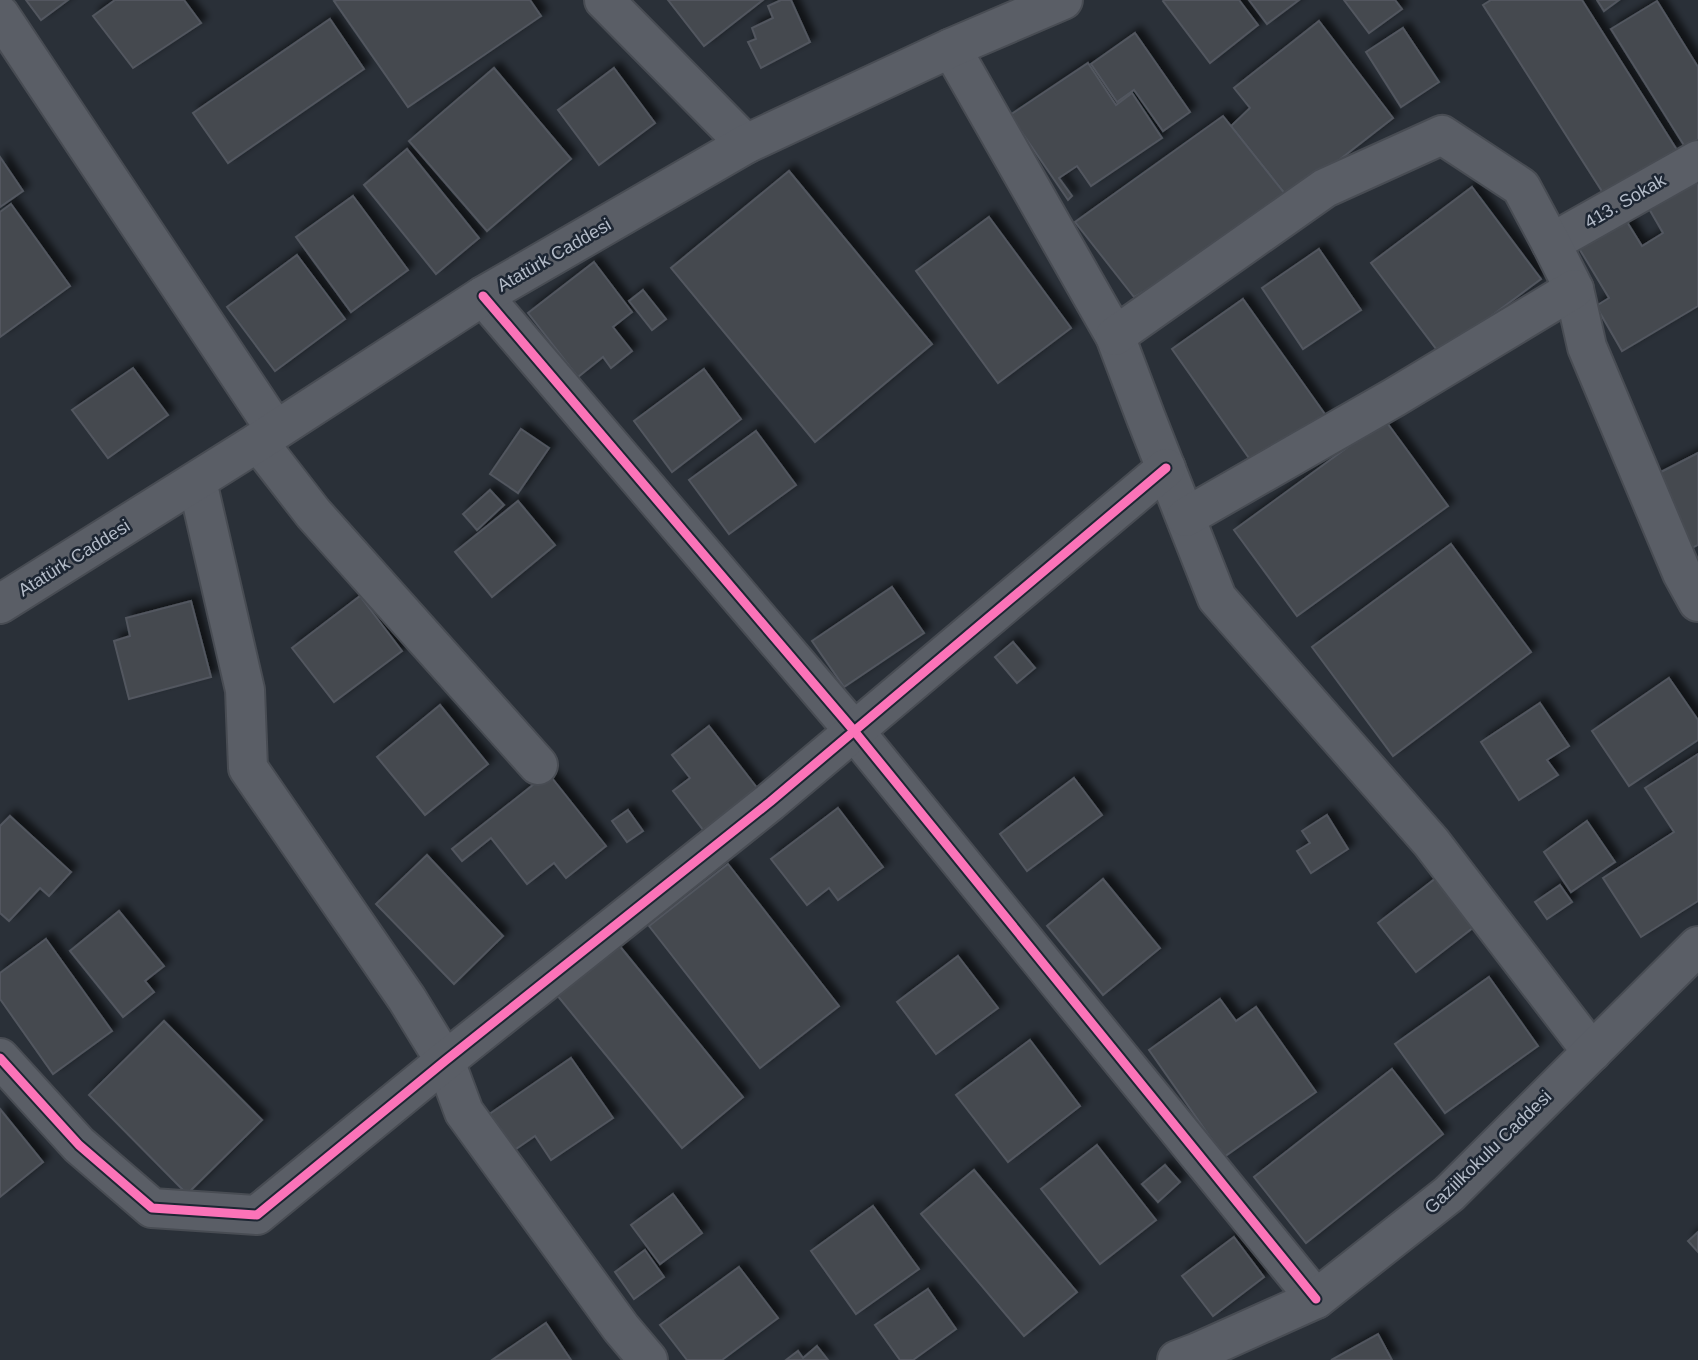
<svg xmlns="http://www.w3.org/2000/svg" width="1698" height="1360" font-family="Helvetica,sans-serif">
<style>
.building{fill:#444950;stroke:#52575f;stroke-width:2;filter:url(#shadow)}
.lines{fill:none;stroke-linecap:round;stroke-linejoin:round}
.minor-casing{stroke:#484c53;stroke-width:42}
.minor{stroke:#5a5e66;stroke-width:38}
.cycleway-casing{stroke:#1d2633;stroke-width:13}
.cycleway{stroke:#fb73b8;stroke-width:9}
.labels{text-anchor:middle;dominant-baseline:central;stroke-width:5;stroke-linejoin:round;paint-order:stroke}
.street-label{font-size:18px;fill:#b4bcc9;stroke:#1d2633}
</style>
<defs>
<filter id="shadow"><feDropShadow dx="6" dy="-6" stdDeviation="3.5" flood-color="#0009"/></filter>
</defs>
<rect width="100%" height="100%" fill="#2a3038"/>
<g class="building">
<polygon points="26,0 68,0 41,20"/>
<polygon points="115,0 184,0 201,23 133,68 93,16"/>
<polygon points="337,0 530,0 541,16 408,107 334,1"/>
<polygon points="668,0 763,0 704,46"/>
<polygon points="781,0 791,0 810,42 761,68 748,42 756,39 752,28 773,18 768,6"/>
<polygon points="1164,0 1239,0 1258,25 1210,63 1163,1"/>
<polygon points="1249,0 1299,0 1267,24"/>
<polygon points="1344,0 1395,0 1402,9 1369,33"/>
<polygon points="1491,0 1582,0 1677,150 1605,196 1483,5"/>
<polygon points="1597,0 1619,0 1604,11"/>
<polygon points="1657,1 1698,67 1698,139 1685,147 1611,29"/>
<polygon points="330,19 364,69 228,163 193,113"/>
<polygon points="1319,21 1393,118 1289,199 1231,126 1250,108 1234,88"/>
<polygon points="1403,28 1439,82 1401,107 1366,52"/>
<polygon points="1135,33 1190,112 1163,131 1134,90 1117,102 1091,64"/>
<polygon points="1088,63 1116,105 1132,93 1162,138 1091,186 1077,166 1059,178 1072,196 1068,200 1010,115"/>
<polygon points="494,68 571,159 487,231 409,141"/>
<polygon points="614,68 655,123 599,165 558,110"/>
<polygon points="1223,116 1289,199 1243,235 1134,297 1075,222"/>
<polygon points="407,149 479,238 436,274 364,185"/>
<polygon points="0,157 23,191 0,207"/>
<polygon points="789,171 932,344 815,442 671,268"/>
<polygon points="1698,178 1698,306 1622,351 1596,306 1609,298 1577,245 1624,217 1642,246 1663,233 1648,207"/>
<polygon points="1472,187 1541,279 1440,354 1371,263"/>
<polygon points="353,196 408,270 351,312 296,237"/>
<polygon points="11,204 70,286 0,337 0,212"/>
<polygon points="989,217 1071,328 998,383 916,271"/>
<polygon points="1319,249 1361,310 1303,349 1262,288"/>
<polygon points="297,255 345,319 275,371 227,307"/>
<polygon points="594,262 632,312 613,327 632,351 611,368 603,357 578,377 528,313"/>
<polygon points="643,290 666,319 652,330 629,301"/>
<polygon points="1243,299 1327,417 1256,468 1172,349"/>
<polygon points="133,368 168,415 108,458 72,410"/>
<polygon points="704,369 741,419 672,472 634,421"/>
<polygon points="1385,420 1448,506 1297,616 1234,530"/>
<polygon points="521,429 549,448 518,493 490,474"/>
<polygon points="756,431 796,485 729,534 689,480"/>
<polygon points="1698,453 1698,545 1690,549 1653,476"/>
<polygon points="490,490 504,505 477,530 463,514"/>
<polygon points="518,501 555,545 492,597 455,552"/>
<polygon points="1451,544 1531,652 1393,756 1312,647"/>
<polygon points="892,587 924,633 844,687 812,641"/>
<polygon points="360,596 402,651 334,702 292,648"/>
<polygon points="191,601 211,677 129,699 114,641 130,636 126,618"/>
<polygon points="1013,642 1035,668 1017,683 995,657"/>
<polygon points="1669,678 1698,720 1698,740 1629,786 1592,731"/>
<polygon points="1540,703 1569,746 1547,760 1558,775 1519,800 1481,742"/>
<polygon points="440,705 488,764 425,815 377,757"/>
<polygon points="709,726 758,789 704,831 673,791 690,778 672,755"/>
<polygon points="1698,754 1698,901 1641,937 1603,878 1674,832 1645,788"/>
<polygon points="548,773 606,846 566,878 554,863 527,884 491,838 462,861 452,849"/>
<polygon points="1074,778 1102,815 1027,871 1000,834"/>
<polygon points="838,808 883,867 838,900 829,888 807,905 771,859"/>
<polygon points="628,810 643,831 627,842 612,821"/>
<polygon points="1327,815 1348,849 1311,873 1297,851 1310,843 1302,831"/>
<polygon points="10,816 71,872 49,896 40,888 9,921 0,913 0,826"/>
<polygon points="1587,821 1615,862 1571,892 1544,852"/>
<polygon points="427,855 503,936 454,984 376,904"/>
<polygon points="728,864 839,1006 760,1068 649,926"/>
<polygon points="1445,871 1483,920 1416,972 1378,923"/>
<polygon points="1103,879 1160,948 1103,995 1047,926"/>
<polygon points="1560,885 1572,902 1547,919 1535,902"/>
<polygon points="119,911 164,966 145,981 154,992 123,1017 70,951"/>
<polygon points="46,939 112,1031 53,1074 0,999 0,973"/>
<polygon points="618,944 743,1097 682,1148 556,994"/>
<polygon points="958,956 998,1008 936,1054 897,1002"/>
<polygon points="1489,977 1538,1046 1445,1113 1395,1044"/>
<polygon points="1220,999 1236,1021 1256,1007 1316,1092 1224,1157 1149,1050"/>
<polygon points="164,1021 262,1120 187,1194 89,1095"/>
<polygon points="1030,1040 1080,1106 1008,1162 956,1095"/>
<polygon points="571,1058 613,1118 551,1160 535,1136 513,1151 488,1115"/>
<polygon points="1392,1069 1443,1134 1306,1243 1254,1177"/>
<polygon points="0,1109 43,1162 0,1197"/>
<polygon points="1097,1145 1156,1220 1100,1264 1041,1189"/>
<polygon points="1165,1165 1180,1182 1158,1202 1142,1184"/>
<polygon points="974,1170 1077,1292 1024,1336 921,1214"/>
<polygon points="673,1194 702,1233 660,1264 631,1225"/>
<polygon points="873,1206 919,1269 856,1314 811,1251"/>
<polygon points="1698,1232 1698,1252 1688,1241"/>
<polygon points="1234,1237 1264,1277 1213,1316 1182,1276"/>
<polygon points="645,1250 664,1277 634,1299 615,1272"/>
<polygon points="739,1267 778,1318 722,1360 687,1360 660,1325"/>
<polygon points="928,1289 956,1329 913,1360 900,1360 875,1325"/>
<polygon points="546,1323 571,1360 492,1360"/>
<polygon points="1378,1334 1392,1360 1331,1360"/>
<polygon points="817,1346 828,1360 786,1360 798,1351 803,1358"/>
</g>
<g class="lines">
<defs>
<g id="minor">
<polyline points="604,0 746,144"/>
<polyline points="0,15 275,429"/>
<polyline points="951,48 1115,336 1146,418 1217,598 1431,842 1592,1052"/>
<polyline points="1551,243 1698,160"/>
<polyline points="483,296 855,732 1316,1299"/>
<polyline points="1115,336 1325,188 1442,135 1521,187 1551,243 1574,289 1587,347 1682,573 1698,602"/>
<polyline points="258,442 313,513 538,765"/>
<polyline points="197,481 245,690 248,768 407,999 445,1061 464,1112 621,1328 648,1360"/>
<polyline points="1186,517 1395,397 1574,289"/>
<polyline points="0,604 258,442 483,296 746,144 951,48 1063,0"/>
<polyline points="0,1058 79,1145 152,1208 257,1215 445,1061 770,802 1166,468"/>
<polyline points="1177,1360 1198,1352 1316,1299 1449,1194 1698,946"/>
</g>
</defs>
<use href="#minor" class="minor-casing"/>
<use href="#minor" class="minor"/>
<defs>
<g id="cycleway">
<polyline points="483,296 855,732 1316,1299"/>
<polyline points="0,1058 79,1145 152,1208 257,1215 445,1061 770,802 1166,468"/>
</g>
</defs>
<use href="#cycleway" class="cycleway-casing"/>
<use href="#cycleway" class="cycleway"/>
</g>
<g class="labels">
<g class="street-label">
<text transform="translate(1625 201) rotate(-30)">413. Sokak</text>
<text transform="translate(554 255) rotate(-30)">Atatürk Caddesi</text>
<text transform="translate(74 558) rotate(-32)">Atatürk Caddesi</text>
<text transform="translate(1488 1152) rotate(-44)">Gaziilkokulu Caddesi</text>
</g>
</g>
</svg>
